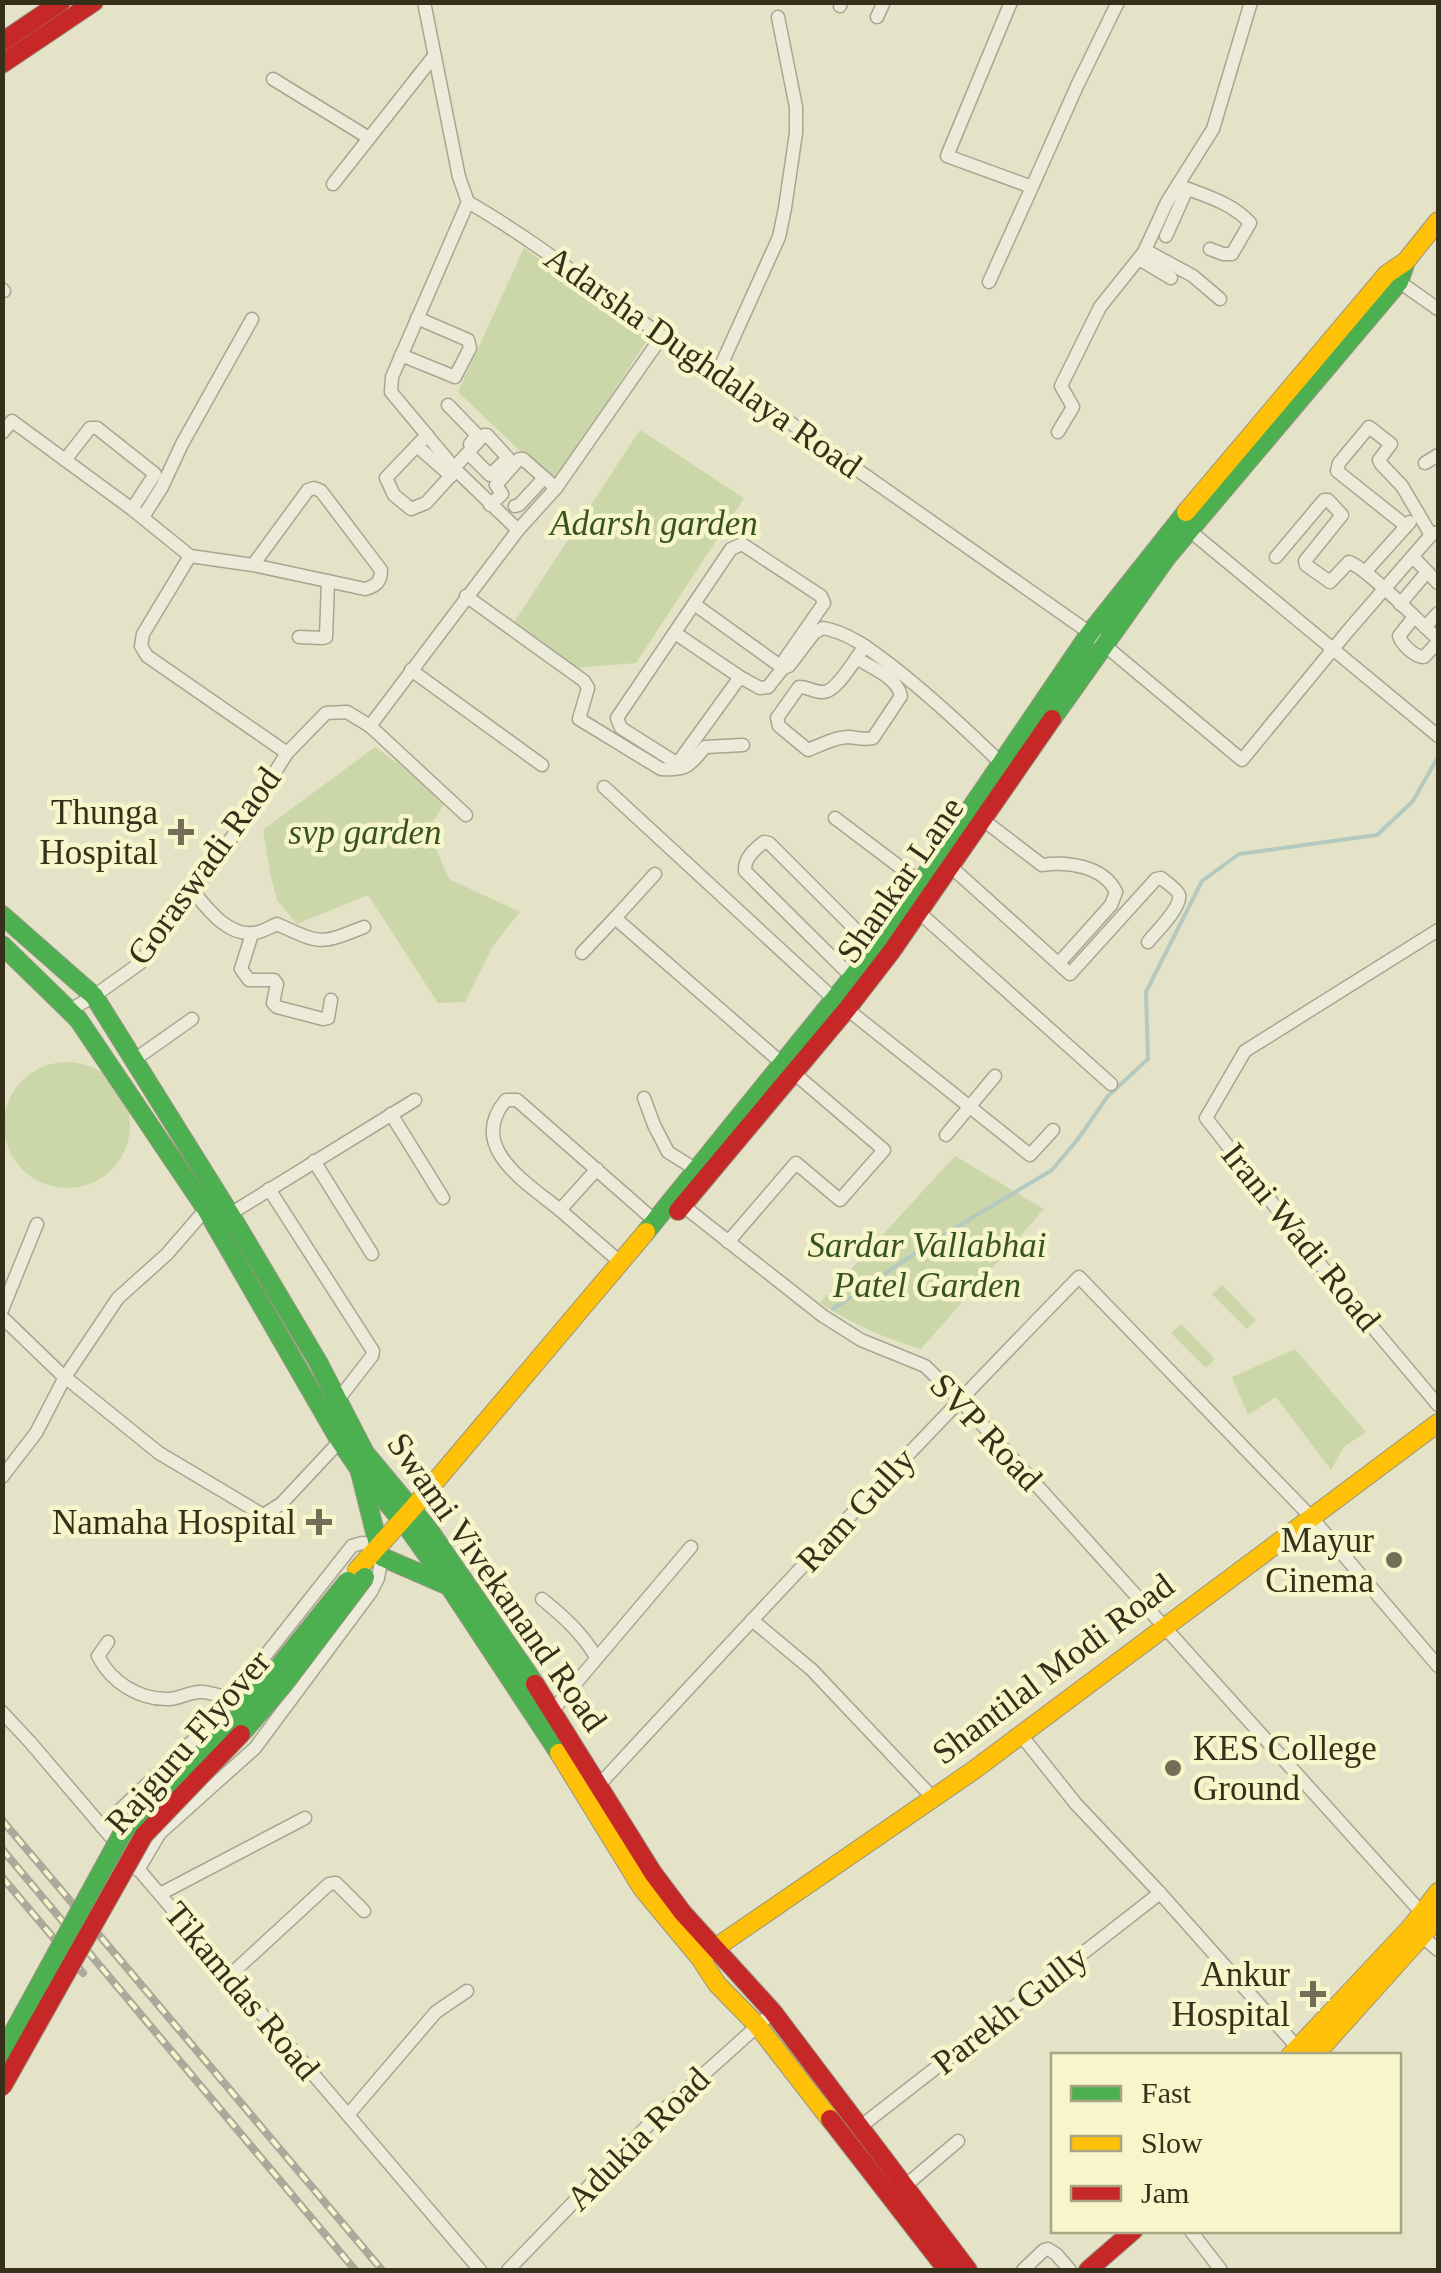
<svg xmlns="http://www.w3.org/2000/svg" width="1441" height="2273" font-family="Georgia,serif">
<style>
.green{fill:#cbd7a8}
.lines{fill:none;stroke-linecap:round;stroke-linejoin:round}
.stream{stroke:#b4cac1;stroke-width:4}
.street-casing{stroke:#a8a591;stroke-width:15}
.fast-casing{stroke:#989581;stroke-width:20}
.slow-casing{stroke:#989581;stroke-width:20}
.jam-casing{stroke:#989581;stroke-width:20}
.street{stroke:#ecebda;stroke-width:12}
.fast{stroke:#4caf50;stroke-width:18}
.slow{stroke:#ffc107;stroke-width:18}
.jam{stroke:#c62828;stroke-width:18}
.rail-casing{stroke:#aaa99b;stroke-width:8}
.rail{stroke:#f7f6cb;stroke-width:4;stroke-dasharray:11;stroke-linecap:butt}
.fast-bridge-casing{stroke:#989581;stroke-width:20;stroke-linecap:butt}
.jam-bridge-casing{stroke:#989581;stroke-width:20;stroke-linecap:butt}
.fast-bridge{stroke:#4caf50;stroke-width:18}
.jam-bridge{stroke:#c62828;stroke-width:18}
.poi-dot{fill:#736e57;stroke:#f7f6cb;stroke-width:4}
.labels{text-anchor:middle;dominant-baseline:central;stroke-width:9;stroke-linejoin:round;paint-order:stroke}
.street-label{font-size:35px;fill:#362f1a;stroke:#f7f6cb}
.park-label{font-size:35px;font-style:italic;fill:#395320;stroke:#f7f6cb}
.poi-label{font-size:35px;fill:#362f1a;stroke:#f7f6cb;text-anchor:end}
</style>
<rect width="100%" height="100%" fill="#e4e3c7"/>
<g class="green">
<polygon points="524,248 648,339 554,483 458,392"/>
<polygon points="640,430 744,498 636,663 574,668 511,627"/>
<polygon points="375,747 447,799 428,830 449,879 520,912 493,946 465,1002 438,1003 368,895 297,924 277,900 271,877 263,830"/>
<circle cx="67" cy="1125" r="63"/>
<path d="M 955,1156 L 1044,1209 L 921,1349 C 884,1338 852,1324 820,1303 Z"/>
<polygon points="1222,1285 1256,1320 1247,1329 1212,1294"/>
<polygon points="1181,1324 1215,1359 1206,1368 1171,1333"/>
<polygon points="1295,1349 1366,1432 1344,1447 1331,1470 1276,1397 1248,1415 1232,1377"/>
</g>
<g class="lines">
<polyline class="stream" points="833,1309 930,1243 1052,1170 1078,1139 1108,1096 1148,1059 1146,992 1202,881 1239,854 1377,835 1413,801 1438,757"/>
<defs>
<g id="street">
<path d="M 424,2 L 459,177 L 468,202 C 555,252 631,320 718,372 L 1090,633 L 1242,760 L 1347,632 L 1431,535 L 1438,532"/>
<polyline points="1011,2 947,156 1032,187 1077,86 1118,2"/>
<polyline points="840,6 841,2"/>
<polyline points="877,17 884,2"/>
<polyline points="273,79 369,138"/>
<polyline points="333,184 434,56"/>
<path d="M 1178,185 C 1202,195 1232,202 1250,223 L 1232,254 L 1223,254 L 1210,249"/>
<polyline points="1166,236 1187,189"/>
<polyline points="1145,250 1193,276 1220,299"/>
<polyline points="1139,259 1171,278"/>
<polyline points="1394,278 1438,309"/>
<polyline points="989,282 1032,187"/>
<polyline points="2,289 4,291"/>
<polyline points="401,355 455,377 470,348 468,340 417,318"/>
<polyline points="718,372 779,237 785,208 796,133 796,107 778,17"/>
<polyline points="448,405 477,435 470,444"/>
<polyline points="1058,432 1073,407 1061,386 1100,307 1144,252 1167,202 1213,129 1251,2"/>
<polyline points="2,433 12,421 132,509 190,556 143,634 141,646 147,656 287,753 326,713 347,712 370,726 518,530 456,470 391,392 392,377 468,202"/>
<polyline points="427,435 386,478 394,495 411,509 426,503 456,470"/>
<polyline points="417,446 451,476"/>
<polyline points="65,460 90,428 97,428 155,474 132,509"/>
<polyline points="1425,463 1438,455"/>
<path d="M 454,468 C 464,457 474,446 484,435 L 487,435 L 508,458 L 490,475 L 468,453"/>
<polyline points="490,505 502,494 496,485 519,459 523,459 556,488"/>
<polyline points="515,506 519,505 544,478"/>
<polyline points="143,517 162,487 182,444 252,319"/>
<polyline points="1184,526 1438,736"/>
<polyline points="1406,526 1337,471 1339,463 1369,427 1391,444 1379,460 1381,464 1402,486 1431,535"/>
<polyline points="518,530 556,488 662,336"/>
<path d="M 190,556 L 253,565 L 365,589 C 376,586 381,582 381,570 L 321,491 L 314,488 L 308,490 L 253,565"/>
<path d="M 1276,557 L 1324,500 L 1328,500 L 1342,515 L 1305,561 L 1306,565 L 1330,582 L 1349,562 C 1368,569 1418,621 1437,638 L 1437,643 L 1424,657 C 1415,657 1402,645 1399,636 L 1414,617"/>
<polyline points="1413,557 1438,583"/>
<polyline points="1365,572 1410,522"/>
<path d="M 466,596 L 584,681 L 588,688 L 579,719 L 661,769 C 687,771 690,765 705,747 L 743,745"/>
<path d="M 694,604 L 783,668 L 785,659 L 824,603 L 821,596 L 742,544 L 731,549 L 617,718 L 621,728 L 675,762 L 680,760 L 740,677 L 760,688 L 768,687 L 783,668 L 789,666 L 814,633 L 823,628 C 850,633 871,650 892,666 C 932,697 968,731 1004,766"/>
<polyline points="1400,604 1427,572"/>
<polyline points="1425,627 1438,613"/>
<polyline points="675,633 740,677"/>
<polyline points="299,637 323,638 326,637 328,581"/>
<path d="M 856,658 C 872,668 897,677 901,696 L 873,738 C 864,740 858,738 849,737 C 835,737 821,745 808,750 L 779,726 L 777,718 L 799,687 C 808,687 814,692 822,692 C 836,694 856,657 865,646"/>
<polyline points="411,670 542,765"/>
<polyline points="370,726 466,815"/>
<polyline points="604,787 835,1000"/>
<polyline points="835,818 921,883"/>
<path d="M 982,819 L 1042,865 C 1067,861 1104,866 1116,892 L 1111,905 L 1059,963"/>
<path d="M 950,866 L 1070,974 L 1156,879 L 1161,878 C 1166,882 1177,889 1179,895 C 1182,907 1155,933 1148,942"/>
<polyline points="655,874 615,918 784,1065"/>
<path d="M 192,890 C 207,908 227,936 253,933 C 261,933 270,927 277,924 C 321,944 319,945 364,927"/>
<polyline points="913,907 1111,1084"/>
<polyline points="1438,930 1245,1051 1206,1118 1327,1273 1438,1405"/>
<polyline points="252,934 241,969 249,980 274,980 277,984 273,1003 277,1007 323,1019 328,1018 331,1000"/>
<polyline points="582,953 615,918"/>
<path d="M 853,978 L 745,871 C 744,858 755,849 764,842 L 769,843 L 875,949"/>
<polyline points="847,1009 1030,1155 1053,1130"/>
<polyline points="70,1010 94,996 139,964 249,814 287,753"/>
<polyline points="134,1060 192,1019"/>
<polyline points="644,1098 654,1125 668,1152 695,1169"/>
<polyline points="391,1114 443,1198"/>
<polyline points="946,1135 995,1076"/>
<polyline points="314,1161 372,1254"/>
<path d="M 597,1169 L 560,1210 C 527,1183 466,1147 506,1100 L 517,1100 L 655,1221"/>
<polyline points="269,1189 373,1351 372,1356 337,1401"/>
<polyline points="677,1201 823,1316 861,1340 925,1366 960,1400 1421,1912"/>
<polyline points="560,1210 620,1262"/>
<polyline points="230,1214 415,1100"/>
<polyline points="728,1242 796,1163 840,1200 884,1150 794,1073"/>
<polyline points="2,1310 37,1224"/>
<polyline points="2,1317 60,1373 159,1453 263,1515 281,1504 340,1441"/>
<polyline points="2,1477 36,1433 65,1377 118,1298 167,1254 206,1209"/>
<path d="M 542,1599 C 564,1617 582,1633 596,1657"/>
<polyline points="752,1620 812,1670 933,1798"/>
<path d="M 108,1642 L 98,1656 C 111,1682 139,1700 169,1699 C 179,1699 189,1692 200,1692 C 209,1691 222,1697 231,1699"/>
<polyline points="553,1710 691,1547"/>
<polyline points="2,1712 30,1742 480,2270"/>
<polyline points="1021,1735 1076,1804 1160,1893 1305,2056"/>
<path d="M 599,1785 C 757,1614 916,1444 1079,1277 L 1312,1518 L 1438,1666"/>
<polyline points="102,1827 202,1732 231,1699 352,1546 362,1543 378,1544"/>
<polyline points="138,1870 160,1833 255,1748 371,1592 378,1578 382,1557"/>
<polyline points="160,1894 305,1818"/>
<polyline points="1417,1932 1438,1950"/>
<polyline points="229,1976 329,1884 336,1883 364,1911"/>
<polyline points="348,2115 436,2012 467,1991"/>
<polyline points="860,2127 1160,1893"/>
<polyline points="905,2186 958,2141"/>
<polyline points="1190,2230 1221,2270"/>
<polyline points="508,2270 657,2116 773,2012"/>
<polyline points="1023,2270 1044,2250 1048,2249 1056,2254 1070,2270"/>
</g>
<g id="fast">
<polyline points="1052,719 1167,557 1399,282 1406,261"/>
<polyline points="2,915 94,996 230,1214 318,1362 365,1453 429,1530 535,1684"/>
<polyline points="2,945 78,1019 206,1209 340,1441 359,1469 408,1528 449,1586 559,1753"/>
<polyline points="646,1232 875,949 1090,633 1186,512"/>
<polyline points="360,1472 378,1544"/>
<polyline points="382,1557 449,1586"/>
</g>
<g id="slow">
<polyline points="1186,512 1387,274 1406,261 1438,221"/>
<polyline points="357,1570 413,1508 646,1232"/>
<polyline points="559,1753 642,1888 700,1958 717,1984 757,2025 830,2119"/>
<polyline points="705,1955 974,1770 1438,1423"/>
<polyline points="1290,2056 1411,1927 1438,1892"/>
<polyline points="1314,2056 1438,1918"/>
</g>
<g id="jam">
<polyline points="2,42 61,2"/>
<polyline points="2,64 94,2"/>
<polyline points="678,1211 847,1009 891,952 1052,719"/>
<polyline points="535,1684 653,1873 683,1913 773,2012 968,2270"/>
<polyline points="830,2119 947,2270"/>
<polyline points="1088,2270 1134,2230"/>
</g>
</defs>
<use href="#street" class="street-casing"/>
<use href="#fast" class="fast-casing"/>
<use href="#slow" class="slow-casing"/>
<use href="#jam" class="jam-casing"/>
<use href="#street" class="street"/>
<use href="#fast" class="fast"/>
<use href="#slow" class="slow"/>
<use href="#jam" class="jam"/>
<defs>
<g id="rail">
<polyline points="2,1820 382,2270"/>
<polyline points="2,1849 355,2270"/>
<polyline points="2,1877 83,1973"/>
</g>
</defs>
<use href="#rail" class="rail-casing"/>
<use href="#rail" class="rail"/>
<defs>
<g id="fast-bridge">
<polyline points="241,1734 284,1684 365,1577"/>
<polyline points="2,2053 122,1834 147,1805 224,1735 348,1581"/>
</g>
<polyline id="jam-bridge" points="2,2087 144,1835 241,1734"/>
</defs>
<use href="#fast-bridge" class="fast-bridge-casing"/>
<use href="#jam-bridge" class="jam-bridge-casing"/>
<use href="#fast-bridge" class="fast-bridge"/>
<use href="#jam-bridge" class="jam-bridge"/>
</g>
<g class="poi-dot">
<path d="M176 817h10v10h10v10h-10v10h-10v-10h-10v-10h10z"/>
<path d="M314 1507h10v10h10v10h-10v10h-10v-10h-10v-10h10z"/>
<circle cx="1394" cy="1560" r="10"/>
<circle cx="1173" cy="1768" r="10"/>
<path d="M1308 1979h10v10h10v10h-10v10h-10v-10h-10v-10h10z"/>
</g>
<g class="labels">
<g class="street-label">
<text transform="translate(703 362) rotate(35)">Adarsha Dughdalaya Road</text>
<text transform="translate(204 866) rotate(-54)">Goraswadi Raod</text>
<text transform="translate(900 880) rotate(-55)">Shankar Lane</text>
<text transform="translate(1301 1237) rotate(51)">Irani Wadi Road</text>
<text transform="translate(986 1432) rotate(47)">SVP Road</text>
<text transform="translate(856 1510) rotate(-47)">Ram Gully</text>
<text transform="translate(497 1582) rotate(55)">Swami Vivekanand Road</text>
<text transform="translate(1053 1669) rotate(-37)">Shantilal Modi Road</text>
<text transform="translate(188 1742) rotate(-49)">Rajguru Flyover</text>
<text transform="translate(242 1991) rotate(50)">Tikamdas Road</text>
<text transform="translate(1010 2010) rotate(-38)">Parekh Gully</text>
<text transform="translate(638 2139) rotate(-45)">Adukia Road</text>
</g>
<g class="park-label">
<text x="654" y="523">Adarsh garden</text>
<text x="365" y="832">svp garden</text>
<text x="927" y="1245">Sardar Vallabhai<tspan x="927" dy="40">Patel Garden</tspan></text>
</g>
<g class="poi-label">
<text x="158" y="812">Thunga<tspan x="158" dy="40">Hospital</tspan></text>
<text x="296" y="1522">Namaha Hospital</text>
<text x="1374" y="1540">Mayur<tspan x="1374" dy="40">Cinema</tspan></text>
<text x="1193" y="1748" text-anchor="start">KES College<tspan x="1193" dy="40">Ground</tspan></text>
<text x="1290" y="1974">Ankur<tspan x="1290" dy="40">Hospital</tspan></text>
</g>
</g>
<rect width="1441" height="2273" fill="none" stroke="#362f1a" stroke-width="10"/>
<rect x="1051" y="2053" width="350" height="180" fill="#f7f6cb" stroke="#aaa684" stroke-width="2.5"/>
<rect x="1071" y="2086" width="50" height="15" fill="#4caf50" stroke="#aaa684" stroke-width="2.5"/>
<text x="1141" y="2103" font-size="30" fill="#362f1a">Fast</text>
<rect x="1071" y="2136" width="50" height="15" fill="#ffc107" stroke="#aaa684" stroke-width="2.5"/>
<text x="1141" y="2153" font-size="30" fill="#362f1a">Slow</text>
<rect x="1071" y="2186" width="50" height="15" fill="#c62828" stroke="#aaa684" stroke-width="2.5"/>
<text x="1141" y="2203" font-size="30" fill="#362f1a">Jam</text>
</svg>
